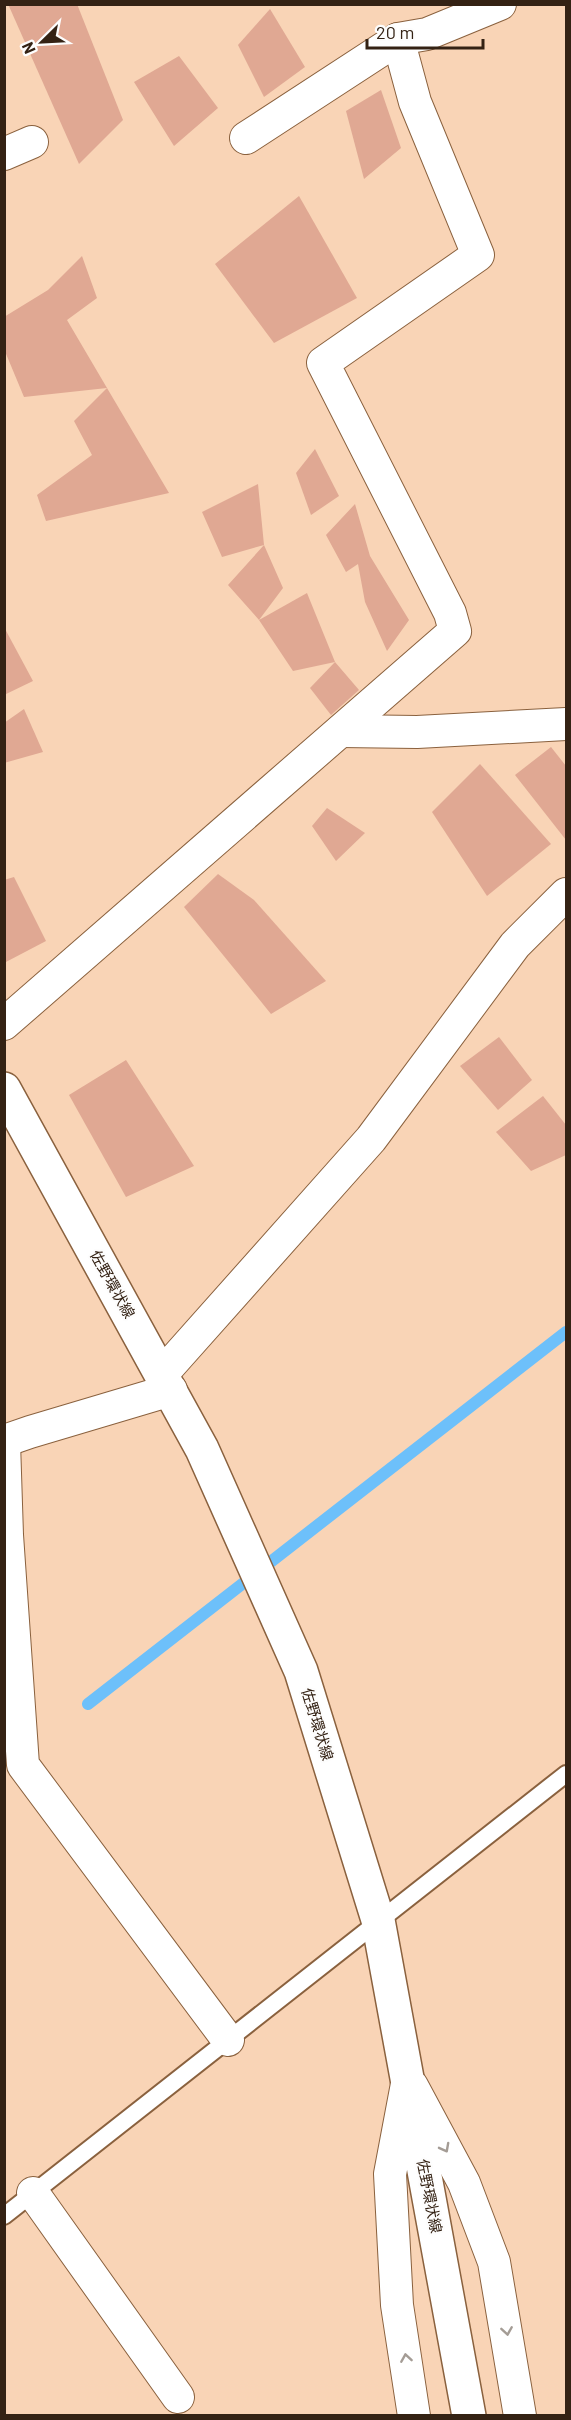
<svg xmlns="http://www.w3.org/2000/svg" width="571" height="2420" font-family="Barlow,'Noto Sans JP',sans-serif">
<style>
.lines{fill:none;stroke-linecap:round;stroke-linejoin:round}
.stream{stroke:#6dc0fa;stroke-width:12}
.building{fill:#e0a893}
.service-casing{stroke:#8a613e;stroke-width:20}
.minor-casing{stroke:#8a613e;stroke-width:34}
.secondary-casing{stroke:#8a613e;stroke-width:36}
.service{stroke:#fff;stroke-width:16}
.minor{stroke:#fff;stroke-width:32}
.secondary{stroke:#fff;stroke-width:33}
.oneway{stroke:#a49c95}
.labels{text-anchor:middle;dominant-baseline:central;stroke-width:4.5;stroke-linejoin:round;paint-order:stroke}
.street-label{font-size:15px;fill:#342214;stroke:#fdfdfd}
</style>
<rect width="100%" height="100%" fill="#f9d4b6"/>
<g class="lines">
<polyline class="stream" points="88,1704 566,1332"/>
</g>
<g class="building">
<polygon points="8,4 77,4 123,120 79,164"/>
<polygon points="270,9 305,67 264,97 238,45"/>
<polygon points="179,56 218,108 174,146 134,82"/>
<polygon points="381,90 401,148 364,179 346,111"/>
<polygon points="299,196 357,298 274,343 215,264"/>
<polygon points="82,256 97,298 67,320 107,388 24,397 4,349 4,317 48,290"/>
<polygon points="107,388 169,493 46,521 37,495 92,455 74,421"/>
<polygon points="315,449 339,496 311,515 296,473"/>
<polygon points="258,484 264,545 283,588 259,620 228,585 264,545 222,557 202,512"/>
<polygon points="355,504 370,556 409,620 387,651 365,602 358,564 346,572 326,535"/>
<polygon points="307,593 335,662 293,671 259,620"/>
<polygon points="4,627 33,681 4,695"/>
<polygon points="335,662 359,690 331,715 310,688"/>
<polygon points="24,709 43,752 4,763 4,723"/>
<polygon points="551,747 566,766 566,840 515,775"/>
<polygon points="480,764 551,844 487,896 432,812"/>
<polygon points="327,808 365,833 336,861 312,826"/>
<polygon points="218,874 254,900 326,981 271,1014 184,907"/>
<polygon points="14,877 46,941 4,963 4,880"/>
<polygon points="499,1037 532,1080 498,1110 460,1066"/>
<polygon points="126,1060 194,1166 126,1197 69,1095"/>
<polygon points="543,1096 566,1125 566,1155 531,1171 496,1132"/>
</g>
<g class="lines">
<defs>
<polyline id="service" points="4,2216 566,1774"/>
<g id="minor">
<polyline points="246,138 398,39 427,34 500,4"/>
<polyline points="4,154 32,142"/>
<polyline points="341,731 417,732 566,724"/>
<polyline points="4,1024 455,631 450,613 323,363 478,255 415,102 398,39"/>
<polyline points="162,1374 371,1139 515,945 566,894"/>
<polyline points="4,1441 30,1432 171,1390"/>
<polyline points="4,1442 7,1535 23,1765 228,2040"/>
<polyline points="407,2084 390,2174 397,2305 414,2416"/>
<polyline points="412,2086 464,2183 494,2262 520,2416"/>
<polyline points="33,2193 178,2397"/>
</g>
<polyline id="secondary" points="4,1089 202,1449 301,1671 378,1920 469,2416"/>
</defs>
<use href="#service" class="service-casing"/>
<use href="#minor" class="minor-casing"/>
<use href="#secondary" class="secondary-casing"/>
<use href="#service" class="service"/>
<use href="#minor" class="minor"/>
<use href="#secondary" class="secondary"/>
</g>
<defs><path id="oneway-chevron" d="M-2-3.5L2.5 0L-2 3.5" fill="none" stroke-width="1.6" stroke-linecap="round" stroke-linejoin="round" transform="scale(1.5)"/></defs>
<g class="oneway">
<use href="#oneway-chevron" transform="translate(445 2148) rotate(62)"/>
<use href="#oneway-chevron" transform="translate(507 2331) rotate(81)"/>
<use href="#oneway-chevron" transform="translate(406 2358) rotate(-99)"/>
</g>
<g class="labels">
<g class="street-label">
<text transform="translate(113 1284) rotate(61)">佐野環状線</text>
<text transform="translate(318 1724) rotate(73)">佐野環状線</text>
<text transform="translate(430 2196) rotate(79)">佐野環状線</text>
</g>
</g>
<rect width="571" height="2420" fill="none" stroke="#342214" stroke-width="12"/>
<g transform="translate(42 42) rotate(246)" stroke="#fdfdfd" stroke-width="4.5" paint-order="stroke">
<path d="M0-4.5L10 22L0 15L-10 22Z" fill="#342214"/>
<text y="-9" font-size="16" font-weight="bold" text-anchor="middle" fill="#342214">N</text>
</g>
<path d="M367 39v9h116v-9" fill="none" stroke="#342214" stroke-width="3"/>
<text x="376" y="39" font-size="18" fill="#342214" stroke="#fdfdfd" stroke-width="4.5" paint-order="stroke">20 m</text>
</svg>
